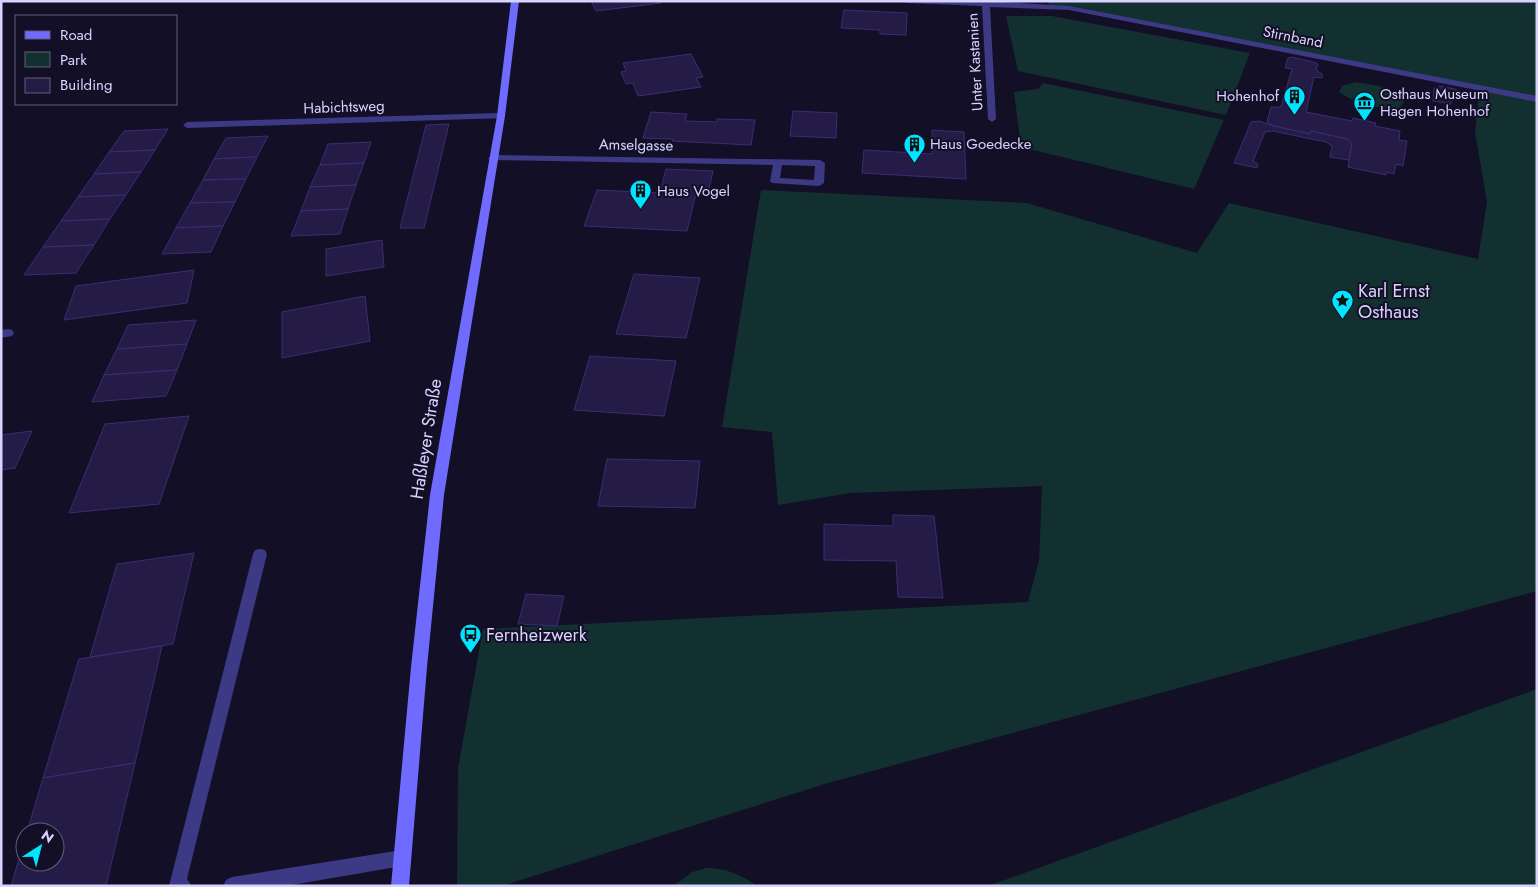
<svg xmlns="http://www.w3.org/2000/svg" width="1538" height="887" font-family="Jost,sans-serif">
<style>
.green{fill:#12302f}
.building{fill:#241b47;stroke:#3b2d73}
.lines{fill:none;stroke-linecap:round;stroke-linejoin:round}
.service{fill:#3d3a85;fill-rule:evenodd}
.minor{fill:#3d3a85;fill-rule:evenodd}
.secondary{fill:#6f6bff;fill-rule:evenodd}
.labels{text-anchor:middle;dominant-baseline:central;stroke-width:4;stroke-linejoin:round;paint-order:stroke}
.far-street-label{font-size:15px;fill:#d9d4ff;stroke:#130f26}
.far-poi-label{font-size:15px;fill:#d9d4ff;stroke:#130f26;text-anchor:start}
.poi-label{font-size:18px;fill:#d9d4ff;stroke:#130f26;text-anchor:start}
.street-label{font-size:18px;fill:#d9d4ff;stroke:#130f26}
</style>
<rect width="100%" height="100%" fill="#130f26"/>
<g class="green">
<polygon points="1048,1 1537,1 1537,591 828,783 502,886 457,886 458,768 483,629 1028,602 1039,560 1042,486 850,493 778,505 772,432 722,427 761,190 1027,203 1197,253 1229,203 1478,259 1487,202 1475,132 1479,93 1477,87 1049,6"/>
<polygon points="1006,16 1052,16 1250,53 1226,115 1018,71"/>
<path d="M 1356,82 C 1372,85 1396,86 1404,102 L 1399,108 C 1376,109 1358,105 1339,92 L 1342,86 Z"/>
<polygon points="1043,83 1224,120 1194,189 1021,147 1014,92 1038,89"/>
<polygon points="1537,689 1537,886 988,886"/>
<path d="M 706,868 C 725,868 741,874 757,886 L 674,886 L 692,872 Z"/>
</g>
<g class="building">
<polygon points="591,1 660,1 661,3 596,11"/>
<polygon points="844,10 907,13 906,35 880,34 880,30 841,28"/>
<polygon points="691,54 703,77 696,78 701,87 638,96 633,83 626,84 621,72 626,71 623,63"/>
<polygon points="1292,57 1313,62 1318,64 1316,70 1322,74 1322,78 1314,77 1306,112 1352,121 1353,118 1376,123 1375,126 1400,131 1399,140 1407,141 1403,166 1396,164 1394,174 1386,172 1386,175 1348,167 1352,143 1347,139 1311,131 1310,134 1274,126 1267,122 1271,107 1281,107 1292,69 1285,68 1288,58"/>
<polygon points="1440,86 1455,89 1461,93 1461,99 1451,99 1451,104 1433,101 1434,88"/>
<polygon points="793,111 837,113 836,138 790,136"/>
<polygon points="651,112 687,114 685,121 717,122 717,119 755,120 751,145 672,141 673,139 643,138"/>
<polygon points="1259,121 1274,126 1310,134 1311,131 1347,139 1352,143 1349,160 1330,157 1332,146 1326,142 1273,131 1265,132 1253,161 1258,164 1257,168 1234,163 1251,122"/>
<polygon points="449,124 424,228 400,228 426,125"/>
<polygon points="168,129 155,150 109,152 124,131"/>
<polygon points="932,130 964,132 966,179 862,173 864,150 932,154"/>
<polygon points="268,136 257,157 214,159 226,138"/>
<polygon points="371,142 364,163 320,165 328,144"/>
<polygon points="155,150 141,172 94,174 109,152"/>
<polygon points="257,157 246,179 203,180 214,159"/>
<polygon points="364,163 356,185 310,187 320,165"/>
<polygon points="666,169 713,171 709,189 697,189 687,231 584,226 597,190 660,193"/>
<polygon points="141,172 126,195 78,197 94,174"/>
<polygon points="246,179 235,202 190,203 203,180"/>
<polygon points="356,185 348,209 301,211 310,187"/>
<polygon points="126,195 110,219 61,221 78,197"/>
<polygon points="235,202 223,226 176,228 190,203"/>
<polygon points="348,209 340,234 291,236 301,211"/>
<polygon points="110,219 94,245 43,247 61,221"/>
<polygon points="223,226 211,252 162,254 176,228"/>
<polygon points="382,240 384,267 326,276 326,249"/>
<polygon points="94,245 76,273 24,275 43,247"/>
<polygon points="194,270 187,303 64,320 76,286"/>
<polygon points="634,274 700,278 686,338 616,334"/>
<polygon points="365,296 370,341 282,358 282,312"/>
<polygon points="196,320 187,344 117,349 128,325"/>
<polygon points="187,344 177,370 104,375 117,349"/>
<polygon points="590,356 676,361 664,416 574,410"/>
<polygon points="177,370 166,396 92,402 104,375"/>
<polygon points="189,416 159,504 69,513 105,424"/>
<polygon points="32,431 15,468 1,470 1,435"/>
<polygon points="607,459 700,461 695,508 598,506"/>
<polygon points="893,515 934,516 943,598 898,597 896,561 824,560 824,524 893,526"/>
<polygon points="194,553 173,644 90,657 117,564"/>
<polygon points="526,594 564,596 557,626 518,624"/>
<polygon points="162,646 135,763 43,778 79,659"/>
<polygon points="135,763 106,886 11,886 25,838 25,862 55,862 55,832 27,832 43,778"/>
</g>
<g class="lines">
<g class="service">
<polygon points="260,549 265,550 267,554 187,879 192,886 169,886 253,554 255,550"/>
<polygon points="402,850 408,852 411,858 408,864 402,866 286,886 223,886 226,880 232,877"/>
</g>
<g class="minor">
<polygon points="903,1 988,1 1069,6 1537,96 1537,102 1069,10 990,7 996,119 992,122 988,119 982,6 907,3"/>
<polygon points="501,113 505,116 504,118 187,128 183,125 187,122"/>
<path d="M 493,155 L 820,160 L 825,163 L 824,183 L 819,186 L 772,183 L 770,181 L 773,165 L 490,160 L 488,158 ZM 782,165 L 815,166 L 814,180 L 780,178 Z"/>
<polygon points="8,329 12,330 14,333 12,336 1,338 1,330"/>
</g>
<polygon class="secondary" points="511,1 519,1 505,116 444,495 427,667 409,886 391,886 411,667 430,495 497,116"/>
</g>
<defs>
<symbol id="building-pin" viewBox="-11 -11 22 30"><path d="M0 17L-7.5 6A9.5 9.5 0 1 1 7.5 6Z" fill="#00e5ff" stroke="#130f26"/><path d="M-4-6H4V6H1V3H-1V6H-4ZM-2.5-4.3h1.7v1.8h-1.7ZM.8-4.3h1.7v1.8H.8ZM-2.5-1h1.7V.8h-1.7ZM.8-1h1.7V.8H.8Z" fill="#111"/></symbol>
<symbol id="museum-pin" viewBox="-11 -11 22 30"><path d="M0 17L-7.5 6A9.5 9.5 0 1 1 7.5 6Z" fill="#00e5ff" stroke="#130f26"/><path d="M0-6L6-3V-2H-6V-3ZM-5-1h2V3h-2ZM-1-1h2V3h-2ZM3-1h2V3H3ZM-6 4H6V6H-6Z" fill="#111"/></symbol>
<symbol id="sight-pin" viewBox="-11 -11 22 30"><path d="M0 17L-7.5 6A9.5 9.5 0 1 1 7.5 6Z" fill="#00e5ff" stroke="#130f26"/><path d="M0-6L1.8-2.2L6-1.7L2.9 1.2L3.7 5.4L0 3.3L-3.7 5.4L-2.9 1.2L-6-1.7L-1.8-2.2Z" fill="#111"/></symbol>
<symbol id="bus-pin" viewBox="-11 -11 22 30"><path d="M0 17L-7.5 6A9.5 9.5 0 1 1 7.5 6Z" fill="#00e5ff" stroke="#130f26"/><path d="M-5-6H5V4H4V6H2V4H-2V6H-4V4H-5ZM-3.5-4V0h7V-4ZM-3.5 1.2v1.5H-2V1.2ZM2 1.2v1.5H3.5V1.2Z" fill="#111"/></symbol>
</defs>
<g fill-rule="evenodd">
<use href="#building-pin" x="1282" y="84" width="25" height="34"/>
<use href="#museum-pin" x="1352" y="90" width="25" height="34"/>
<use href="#building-pin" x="902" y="132" width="25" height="34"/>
<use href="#building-pin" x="628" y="178" width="25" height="34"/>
<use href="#sight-pin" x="1330" y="288" width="25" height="34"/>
<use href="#bus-pin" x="458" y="622" width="25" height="34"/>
</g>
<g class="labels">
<g class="far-street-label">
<text transform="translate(1293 37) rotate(11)">Stirnband</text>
<text transform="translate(975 62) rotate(-93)">Unter Kastanien</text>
<text transform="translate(344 107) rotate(-2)">Habichtsweg</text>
<text transform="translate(636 145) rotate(1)">Amselgasse</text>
</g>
<g class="far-poi-label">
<text x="1380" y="94">Osthaus Museum<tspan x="1380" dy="17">Hagen Hohenhof</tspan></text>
<text x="1279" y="96" text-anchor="end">Hohenhof</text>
<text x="930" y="144">Haus Goedecke</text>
<text x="657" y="191">Haus Vogel</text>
</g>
<g class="poi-label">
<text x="1358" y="291">Karl Ernst<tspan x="1358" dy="21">Osthaus</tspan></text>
<text x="486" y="635">Fernheizwerk</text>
</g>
<g class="street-label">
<text transform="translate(426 439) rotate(-81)">Haßleyer Straße</text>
</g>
</g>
<rect width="1538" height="887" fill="none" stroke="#d9d4ff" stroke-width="5"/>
<rect x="15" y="15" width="162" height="90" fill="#130f26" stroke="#625e7d"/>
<rect x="25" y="31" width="25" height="8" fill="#6f6bff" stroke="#625e7d"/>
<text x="60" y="40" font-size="15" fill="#d9d4ff">Road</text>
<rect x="25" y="52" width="25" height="15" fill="#12302f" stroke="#625e7d"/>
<text x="60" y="65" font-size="15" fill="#d9d4ff">Park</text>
<rect x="25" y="78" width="25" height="15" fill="#241b47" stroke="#625e7d"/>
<text x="60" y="90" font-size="15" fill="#d9d4ff">Building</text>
<g transform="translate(40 847) rotate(36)"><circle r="24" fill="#130f26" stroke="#625e7d"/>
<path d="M0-4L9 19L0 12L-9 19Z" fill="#00e5ff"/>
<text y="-8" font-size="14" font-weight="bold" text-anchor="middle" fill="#d9d4ff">N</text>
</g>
</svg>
